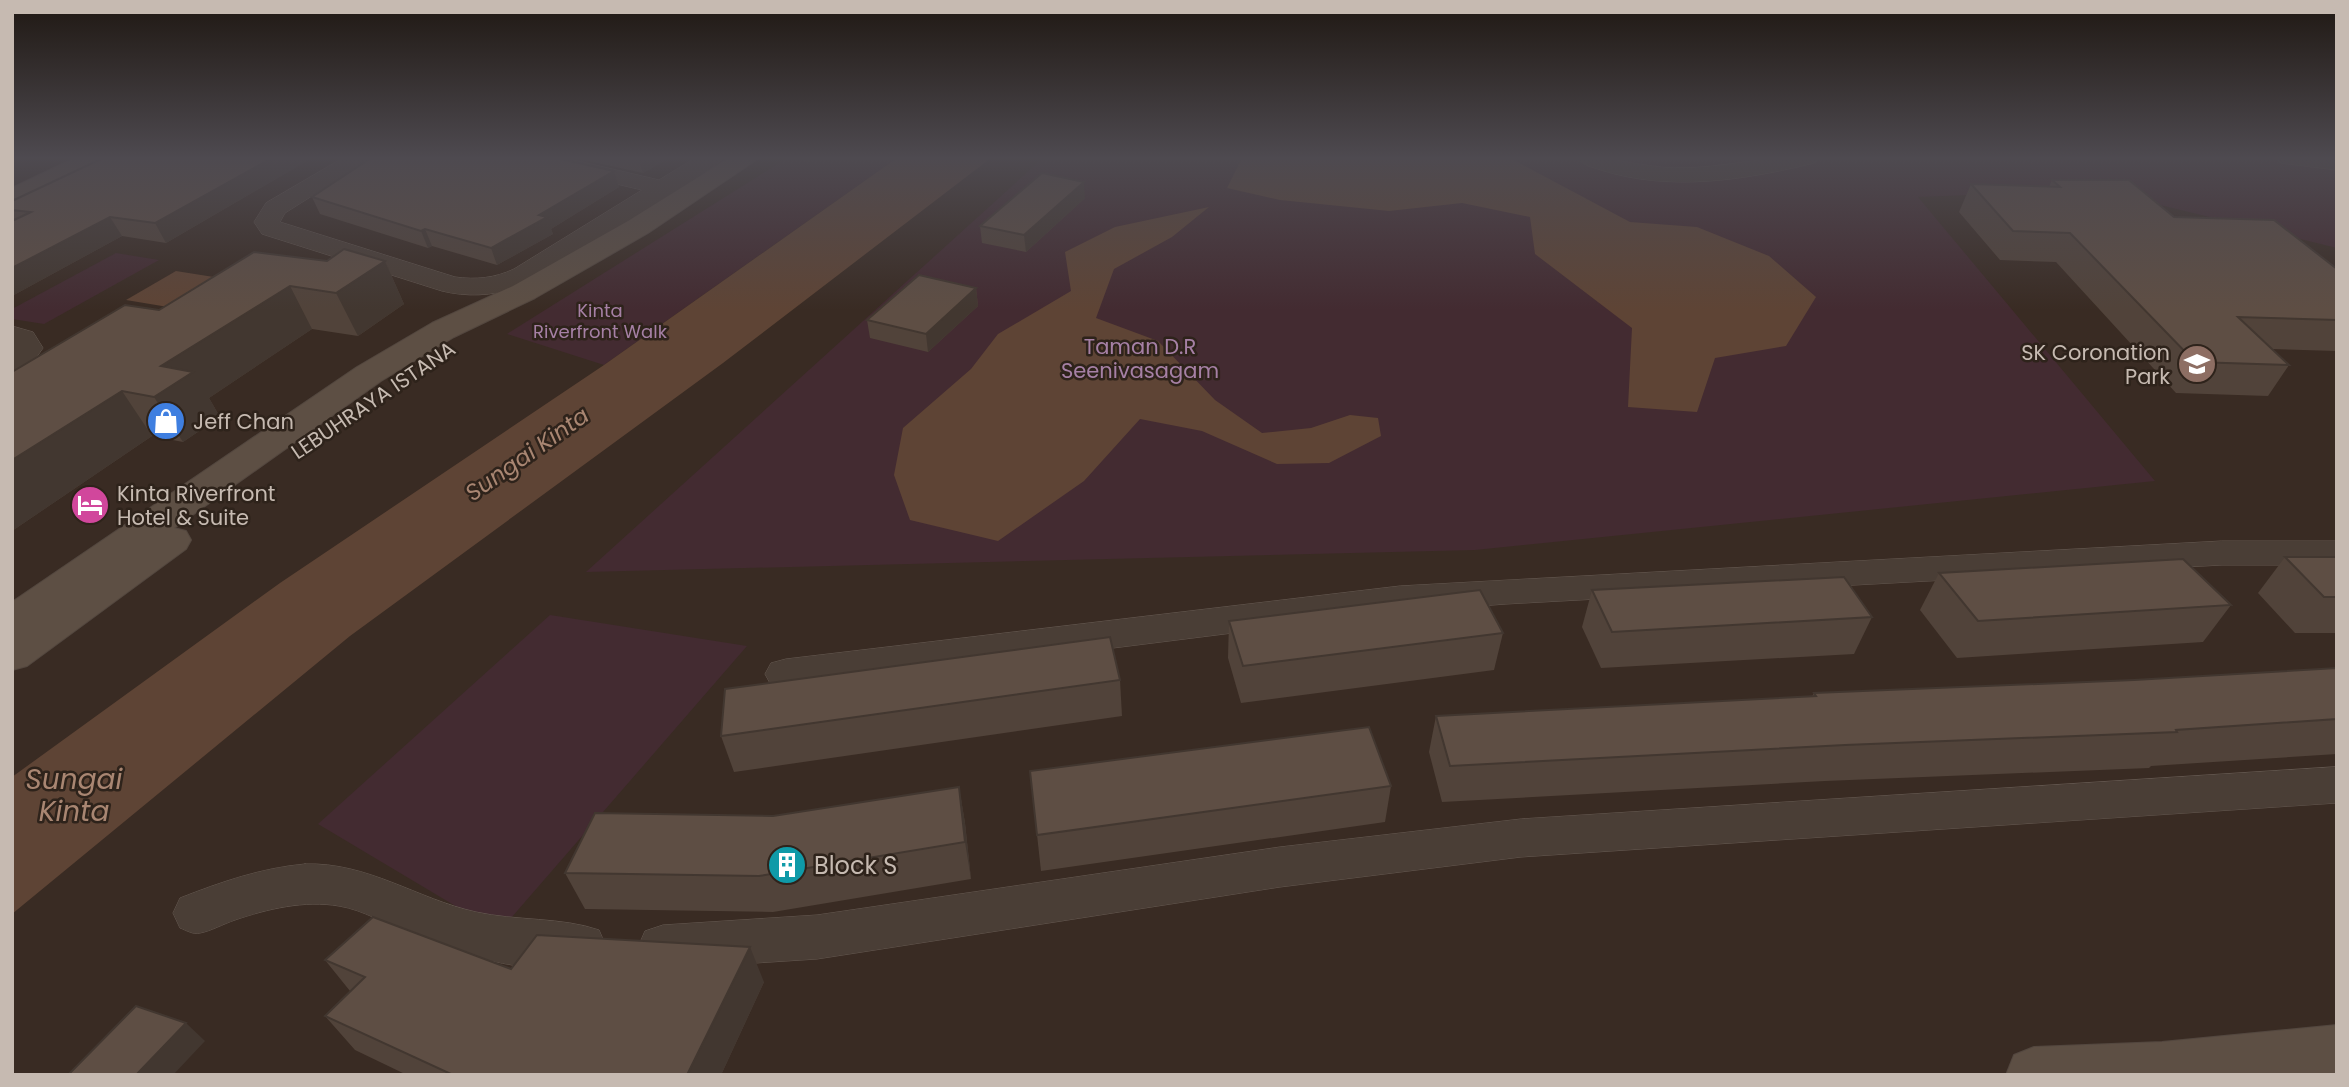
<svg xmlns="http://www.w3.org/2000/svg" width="2349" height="1087" font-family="Poppins,sans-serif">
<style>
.green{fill:#432b31}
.water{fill:#5e4435}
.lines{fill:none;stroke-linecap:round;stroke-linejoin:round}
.street-casing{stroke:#655951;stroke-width:1}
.secondary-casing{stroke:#53473f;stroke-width:2}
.street{fill:#4a3e36;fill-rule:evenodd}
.secondary{fill:#5d4f44;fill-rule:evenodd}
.wall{fill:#51433a}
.shaded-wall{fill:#423730}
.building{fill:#5e4e44;stroke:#423730;stroke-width:2}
.labels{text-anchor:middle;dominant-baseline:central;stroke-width:5;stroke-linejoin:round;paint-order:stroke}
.far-park-label{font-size:18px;fill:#a680a5;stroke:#2e231b}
.park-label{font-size:21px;fill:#a680a5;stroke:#2e231b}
.poi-label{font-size:21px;fill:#c6bab1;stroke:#2e231b;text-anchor:start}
.street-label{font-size:21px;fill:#c6bab1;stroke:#2e231b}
.water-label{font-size:23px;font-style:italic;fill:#a98672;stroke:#2e231b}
.near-poi-label{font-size:24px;fill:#c6bab1;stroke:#2e231b;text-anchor:start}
.near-water-label{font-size:28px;font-style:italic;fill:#a98672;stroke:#2e231b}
</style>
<rect width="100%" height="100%" fill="#392b23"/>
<g class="green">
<polygon points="787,158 897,158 604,365 507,334"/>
<polygon points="1043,158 2337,158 2337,248 2098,190 1918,197 2155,481 1475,550 586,572"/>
<polygon points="116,253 159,260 44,324 12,319 12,309"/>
<polygon points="550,615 747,646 499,932 318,824"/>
</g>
<g class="water">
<polygon points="897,158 991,158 723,363 350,636 12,914 12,777 280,583 604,365"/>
<polygon points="1242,158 1510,158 1630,222 1697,227 1769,256 1816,297 1786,346 1715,358 1697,412 1628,407 1632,328 1535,254 1530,217 1462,203 1389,211 1280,200 1227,188"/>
<polygon points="1209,207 1172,237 1114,269 1096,318 1158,341 1215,400 1262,433 1311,428 1350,415 1378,418 1381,436 1329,463 1277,464 1202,431 1140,419 1084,481 998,541 910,520 894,475 903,428 971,369 998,334 1071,291 1065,252 1115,227"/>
<polygon points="176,271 258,284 210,314 126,300"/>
</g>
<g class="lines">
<defs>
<g id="street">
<path d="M 343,158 L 372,158 L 285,213 L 280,222 L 455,277 C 476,280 495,278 514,269 L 642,190 L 528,163 L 524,158 L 565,158 L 659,180 L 695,158 L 723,158 C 713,172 536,282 516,288 C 491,296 467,297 442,291 L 262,234 L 254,222 L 266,203 Z"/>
<path d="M 1578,158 C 1611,156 1641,167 1674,168 C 1722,169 1770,154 1818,158 L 1814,163 C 1745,180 1670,192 1601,170 C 1593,167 1583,166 1578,158 Z"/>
<polygon points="2277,158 2337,158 2337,170 2281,163"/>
<polygon points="12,326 33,332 43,348 23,376 12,378"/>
<polygon points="2222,541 2337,541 2337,565 2222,565 1506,604 1400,612 786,689 771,685 765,674 771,663 786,659 1400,586"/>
<polygon points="2337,767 2337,803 1521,857 1280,887 817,959 663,969 645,963 638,947 645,931 663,925 817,915 1280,847 1521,819"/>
<path d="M 305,864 C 368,862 417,899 476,912 C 516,921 562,917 599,930 L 606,946 L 599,962 C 545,982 459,955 408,933 C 385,924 364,910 339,906 C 305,900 267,909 235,920 C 223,924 211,931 200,933 C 193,935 186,930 180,928 L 173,913 L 180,898 C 221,882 261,868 305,864 Z"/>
</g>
<g id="secondary">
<polygon points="75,158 107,158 103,163 12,206 12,188"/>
<polygon points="729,158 759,158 648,233 535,298 454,337 381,381 174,528 186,531 191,540 186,549 27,666 12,670 12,602 357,367 432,323 513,286 628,221"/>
<polygon points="2337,1025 2337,1075 2006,1075 2014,1055 2034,1047 2162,1042"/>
</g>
</defs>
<use href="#street" class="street-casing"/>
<use href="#secondary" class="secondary-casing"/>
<use href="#street" class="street"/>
<use href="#secondary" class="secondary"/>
</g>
<g class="wall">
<polygon points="103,158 312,158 166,243 122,236 12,296 12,201"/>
<polygon points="575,158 669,158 643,173"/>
<polygon points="789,158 817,158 809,162"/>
<polygon points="614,171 619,187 551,229 553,234 497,265 432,246 428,248 320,214 312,197"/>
<polygon points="2052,180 2337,269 2337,351 2272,349 2289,365 2268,396 2176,393 2056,262 2000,260 1959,212 1971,184 2049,187"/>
<polygon points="1085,198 1026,252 982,243 980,226"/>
<polygon points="385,261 404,304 358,336 312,329 209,398 220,417 183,442 152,436 12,531 12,372 159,310"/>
<polygon points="976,288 978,306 928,352 870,338 867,320"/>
<polygon points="2285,557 2337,557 2337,633 2295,633 2258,593"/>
<polygon points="1939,573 2231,605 2203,642 1957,658 1920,610"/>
<polygon points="1592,590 1872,617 1854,654 1601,668 1582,627"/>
<polygon points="1229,621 1503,633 1494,670 1241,703 1228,658"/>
<polygon points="2337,668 2337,754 2151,766 2149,768 1825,781 1442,802 1429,752 1436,716 1812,696 1814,693 2134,680"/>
<polygon points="1120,680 1122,716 734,772 721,736"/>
<polygon points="1030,771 1391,786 1385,822 1041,871"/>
<polygon points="959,787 965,823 971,879 773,912 585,909 565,873 773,816"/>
<polygon points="325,960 511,969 764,982 721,1075 407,1075 355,1050 325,1016 350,991"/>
</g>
<g class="shaded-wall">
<polygon points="272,158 312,158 166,243 155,223"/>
<polygon points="638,158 669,158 643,173"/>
<polygon points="808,158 817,158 809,162"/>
<polygon points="614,171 619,187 551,229 553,234 497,265 491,248 539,215"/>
<polygon points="1084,182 1085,198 1026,252 1024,235"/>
<polygon points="110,217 122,236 12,296 12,268"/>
<polygon points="425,229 432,246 428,248 421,231"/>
<polygon points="385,261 404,304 358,336 336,293"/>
<polygon points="290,286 312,329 209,398 220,417 183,442 154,397 161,366"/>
<polygon points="976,288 978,306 928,352 926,334"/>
<polygon points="122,391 152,436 12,531 12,460"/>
<polygon points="959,787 965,823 971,879 965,842"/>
<polygon points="750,947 764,982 721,1075 687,1075"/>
<polygon points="186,1023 205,1041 173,1075 136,1075"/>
</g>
<g class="building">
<polygon points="103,158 272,158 155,223 110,217 12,268 12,221 31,212 12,210 12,201"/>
<polygon points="371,158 556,158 614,171 539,215 547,217 491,248 425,229 421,231 312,197"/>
<polygon points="1042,173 1084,182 1024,235 980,226"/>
<polygon points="2052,180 2129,180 2174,217 2274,220 2337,269 2337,320 2238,317 2289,365 2195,362 2070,233 2013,231 1971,184 2060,187"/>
<polygon points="344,249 385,261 336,293 290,286 161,366 193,372 154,397 122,391 12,460 12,372 125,305 159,310 254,252 327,261"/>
<polygon points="919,275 976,288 926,334 867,320"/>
<polygon points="2285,557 2337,557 2337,597 2324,597"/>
<polygon points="2183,559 2231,605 1978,621 1939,573"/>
<polygon points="1844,577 1872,617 1612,632 1592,590"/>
<polygon points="1480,590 1503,633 1243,666 1229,621"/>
<polygon points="1110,637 1120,680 721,736 725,689"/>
<polygon points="2337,668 2337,719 2176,730 2177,732 1845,745 1450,766 1436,716 1816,696 1814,693 2134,680"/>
<polygon points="1369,727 1391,786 1037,835 1030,771"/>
<polygon points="959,787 965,842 759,876 565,873 595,813 773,816"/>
<polygon points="373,917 511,969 537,935 750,947 687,1075 453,1075 325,1016 365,977 325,960"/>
<polygon points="136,1006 186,1023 136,1075 68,1075"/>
</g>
<linearGradient id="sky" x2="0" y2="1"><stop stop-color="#1f1813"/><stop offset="0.51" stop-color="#4e4a50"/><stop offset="1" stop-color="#4e4a50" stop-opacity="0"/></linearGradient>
<rect width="2349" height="310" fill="url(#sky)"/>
<defs>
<symbol id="school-disc" viewBox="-11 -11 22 22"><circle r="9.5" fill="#8d6e63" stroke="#2e231b"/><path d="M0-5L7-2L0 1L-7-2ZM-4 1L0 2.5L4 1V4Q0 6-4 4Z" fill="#fff"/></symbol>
<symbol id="shop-disc" viewBox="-11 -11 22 22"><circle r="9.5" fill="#3f7fe0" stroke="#2e231b"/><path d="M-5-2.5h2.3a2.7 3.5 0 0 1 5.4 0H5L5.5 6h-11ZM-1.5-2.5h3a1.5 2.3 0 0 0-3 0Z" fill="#fff"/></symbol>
<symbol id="hotel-disc" viewBox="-11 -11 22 22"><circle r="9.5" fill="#d1479c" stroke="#2e231b"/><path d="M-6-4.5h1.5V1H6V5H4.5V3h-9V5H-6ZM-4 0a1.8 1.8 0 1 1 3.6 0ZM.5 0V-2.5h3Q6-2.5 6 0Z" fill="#fff"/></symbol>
<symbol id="building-disc" viewBox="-11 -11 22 22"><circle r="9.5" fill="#0f9aa8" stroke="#2e231b"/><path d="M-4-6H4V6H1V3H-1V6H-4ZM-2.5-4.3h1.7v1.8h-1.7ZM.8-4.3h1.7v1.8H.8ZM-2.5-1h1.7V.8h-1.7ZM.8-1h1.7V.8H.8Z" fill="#fff"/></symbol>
</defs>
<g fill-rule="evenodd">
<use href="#school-disc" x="2175" y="342" width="44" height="44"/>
<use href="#shop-disc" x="144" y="399" width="44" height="44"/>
<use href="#hotel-disc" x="68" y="483" width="44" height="44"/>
<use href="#building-disc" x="765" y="843" width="44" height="44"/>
</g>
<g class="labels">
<g class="far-park-label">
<text x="600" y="310">Kinta<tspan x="600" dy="21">Riverfront Walk</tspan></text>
</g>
<g class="park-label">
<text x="1140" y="346">Taman D.R<tspan x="1140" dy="24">Seenivasagam</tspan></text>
</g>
<g class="poi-label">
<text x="2170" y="352" text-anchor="end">SK Coronation<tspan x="2170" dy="24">Park</tspan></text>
<text x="193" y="421">Jeff Chan</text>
<text x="117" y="493">Kinta Riverfront<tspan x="117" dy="24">Hotel &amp; Suite</tspan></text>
</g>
<g class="street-label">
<text transform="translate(373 400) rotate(-34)">LEBUHRAYA ISTANA</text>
</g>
<g class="water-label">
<text transform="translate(527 454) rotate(-35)">Sungai Kinta</text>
</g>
<g class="near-poi-label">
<text x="814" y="865">Block S</text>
</g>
<g class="near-water-label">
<text x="74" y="779">Sungai<tspan x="74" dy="32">Kinta</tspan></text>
</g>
</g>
<rect width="2349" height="1087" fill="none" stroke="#c6bab1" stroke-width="28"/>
</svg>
